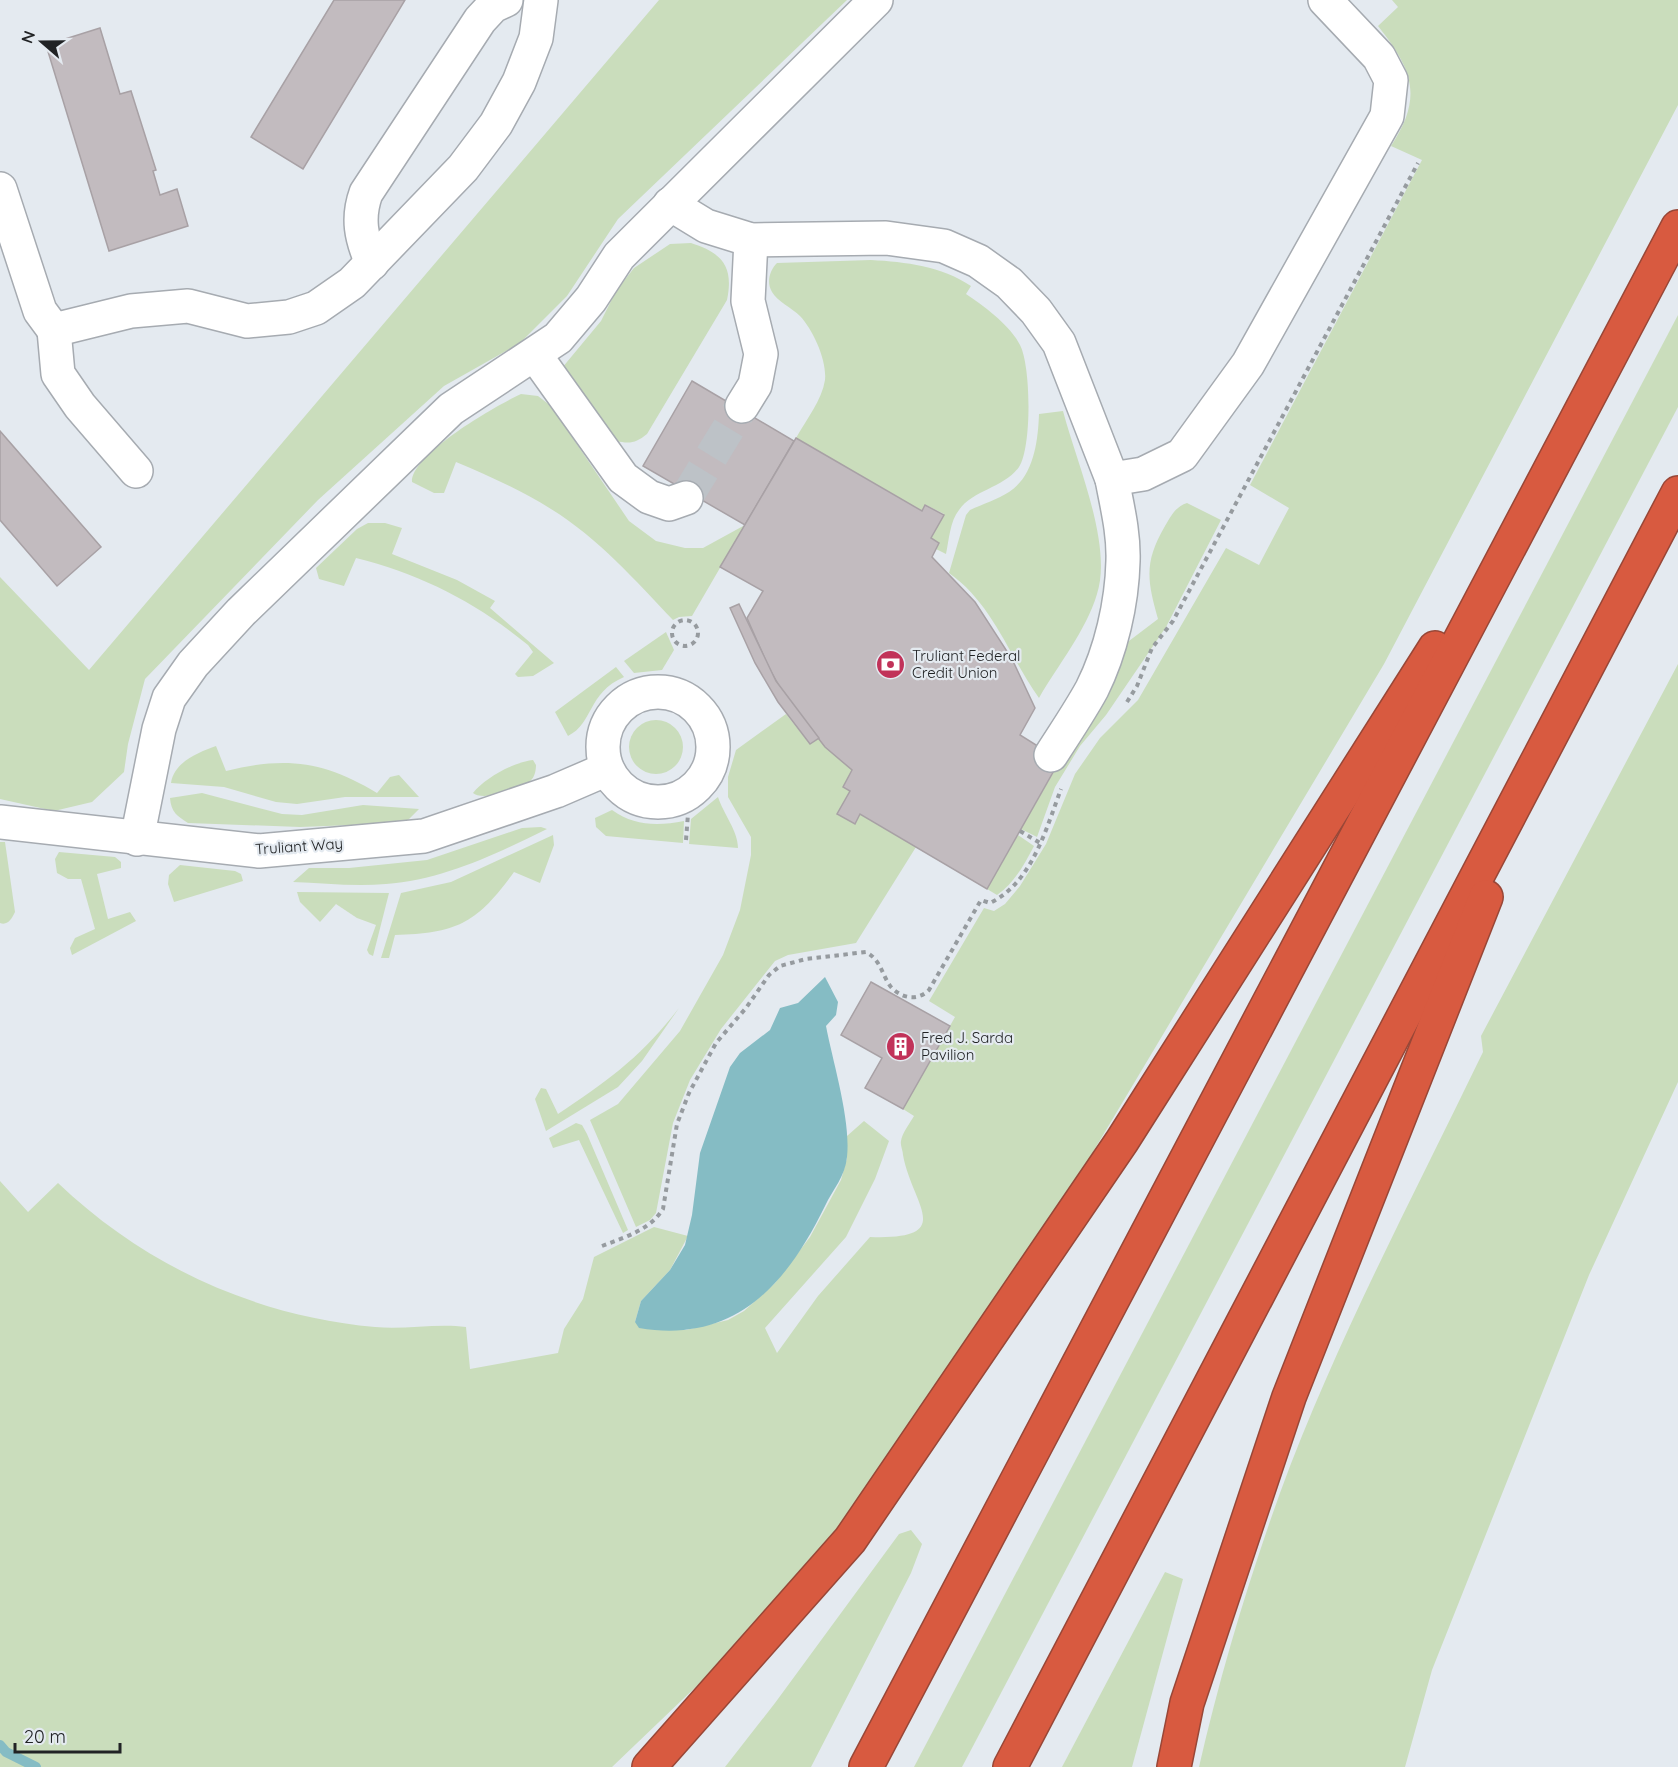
<svg xmlns="http://www.w3.org/2000/svg" width="1678" height="1767" font-family="Quicksand,sans-serif">
<style>
.green{fill:#caddbc}
.water{fill:#85bcc4}
.lines{fill:none;stroke-linecap:round;stroke-linejoin:round}
.stream{stroke:#85bcc4;stroke-width:10}
.building{fill:#c2bbbf;stroke:#a8a1a5;stroke-width:1.5}
.minor-tunnel{stroke:#bdc2c7;stroke-width:33;stroke-dasharray:33 16;stroke-linecap:butt}
.minor-casing{stroke:#a6abb1;stroke-width:36}
.highway-casing{stroke:#984737;stroke-width:36}
.path{stroke:#969b9f;stroke-width:4;stroke-dasharray:4.5 4.5;stroke-linecap:butt}
.minor{stroke:#fff;stroke-width:33}
.highway{stroke:#d85a40;stroke-width:33}
.labels{text-anchor:middle;dominant-baseline:central;stroke-width:4.5;stroke-linejoin:round;paint-order:stroke}
.poi-label{font-size:15px;fill:#212325;stroke:#e4eaf0;text-anchor:start}
.street-label{font-size:15px;fill:#212325;stroke:#e4eaf0}
</style>
<rect width="100%" height="100%" fill="#e4eaf0"/>
<g class="green">
<polygon points="659,0 847,0 618,219 567,296 520,343 444,386 318,500 145,679 128,744 124,772 92,802 54,811 0,799 0,577 89,670"/>
<path d="M 1392,0 L 1678,0 L 1678,105 L 1384,664 L 1044,1234 L 864,1494 L 773,1613 L 612,1767 L 0,1767 L 0,1181 L 28,1212 L 58,1183 C 145,1266 255,1316 375,1327 C 405,1330 437,1323 466,1327 L 470,1369 L 558,1353 L 564,1329 L 583,1299 L 594,1257 L 654,1227 L 688,1236 L 670,1270 L 641,1301 L 635,1322 L 686,1330 L 728,1320 L 744,1311 L 775,1283 L 810,1237 L 841,1180 L 847,1158 L 847,1136 L 864,1121 L 889,1141 L 875,1179 L 846,1237 L 765,1328 L 777,1353 L 818,1296 L 870,1237 C 958,1240 912,1205 903,1155 C 903,1151 900,1145 901,1141 C 902,1133 910,1123 914,1116 L 903,1109 L 955,1017 L 929,1001 L 984,908 L 994,911 L 1005,904 L 1020,886 L 1046,844 L 1075,774 L 1100,738 L 1138,700 L 1226,548 L 1259,565 L 1289,508 L 1250,485 L 1422,160 L 1391,146 C 1424,96 1412,69 1378,26 L 1398,7 Z"/>
<path d="M 691,243 C 722,253 734,266 727,300 L 647,434 C 636,443 630,444 616,441 L 562,368 L 601,321 L 616,291 L 634,268 L 670,244 Z"/>
<path d="M 871,260 C 906,262 941,266 971,286 L 966,294 C 984,306 1010,325 1020,345 C 1031,366 1032,447 1019,467 C 1004,488 973,490 959,510 C 950,521 949,540 946,554 L 936,549 L 939,543 L 931,538 L 944,514 L 926,505 L 922,511 L 796,438 C 806,420 822,400 825,380 C 827,360 813,330 800,316 C 792,308 777,301 772,292 C 766,282 770,270 777,263 Z"/>
<polygon points="1678,315 1678,407 962,1767 914,1767"/>
<path d="M 521,394 L 538,396 L 551,406 L 629,521 L 656,541 L 685,548 L 703,548 L 745,525 L 692,616 L 679,617 L 673,620 C 636,581 598,538 551,509 C 521,490 489,476 456,462 L 444,493 L 434,493 L 412,482 C 411,454 497,405 521,394 Z"/>
<path d="M 1063,411 C 1076,461 1113,545 1097,594 C 1086,631 1058,665 1039,698 C 1009,656 993,604 949,573 L 966,515 L 970,510 C 983,504 998,499 1009,492 C 1034,476 1038,441 1039,414 Z"/>
<path d="M 1187,503 L 1221,520 L 1166,627 L 1106,715 L 1080,746 L 1055,787 L 1037,837 L 1021,829 L 1129,641 L 1158,619 C 1147,580 1144,562 1165,526 C 1171,516 1175,507 1187,503 Z"/>
<path d="M 368,523 L 385,523 L 402,528 L 392,554 L 457,580 L 495,601 L 490,608 L 554,663 L 533,676 L 518,677 L 515,674 L 533,652 L 528,645 C 477,603 421,574 356,558 L 344,586 L 319,579 L 316,568 L 357,529 Z"/>
<polygon points="666,632 674,650 662,670 634,673 624,661"/>
<path d="M 1678,664 L 1678,1082 L 1589,1275 L 1432,1670 L 1405,1767 L 1199,1767 C 1220,1675 1248,1582 1280,1493 C 1335,1343 1413,1197 1483,1052 L 1481,1036 Z"/>
<path d="M 616,667 L 624,677 C 587,693 594,723 568,736 L 555,712 Z"/>
<polygon points="786,714 810,744 819,738 852,770 843,787 850,791 837,814 855,824 860,814 916,847 856,943 788,955 775,961 721,1029 690,1080 673,1123 656,1213 650,1220 636,1227 590,1120 618,1104 680,1031 723,955 740,910 751,855 751,837 728,797 728,777 736,750"/>
<circle cx="656" cy="747" r="27"/>
<path d="M 216,746 L 226,771 C 285,756 325,761 377,793 L 390,777 L 399,775 L 419,797 L 345,797 L 297,804 L 276,802 L 224,787 L 171,783 C 174,762 199,752 216,746 Z"/>
<path d="M 533,760 L 536,765 C 536,769 535,776 532,779 C 525,789 482,802 473,793 C 485,778 514,762 533,760 Z"/>
<path d="M 202,793 L 282,814 L 302,815 L 363,805 L 419,809 L 405,823 L 300,827 L 188,823 C 177,816 171,812 170,798 Z"/>
<path d="M 718,797 C 723,813 738,831 738,848 L 689,844 L 691,819 Z"/>
<path d="M 612,810 C 634,826 658,826 684,821 L 683,843 L 606,836 L 596,827 L 595,818 Z"/>
<path d="M 541,827 L 547,829 C 496,854 443,880 386,884 C 355,887 323,883 293,882 L 309,868 L 349,868 L 427,860 L 522,828 Z"/>
<path d="M 553,835 L 554,845 L 540,883 L 514,872 C 477,923 458,933 395,935 L 389,958 L 381,958 L 401,893 L 451,882 Z"/>
<path d="M 1018,835 L 1034,846 C 1024,865 1015,882 997,895 L 987,889 Z"/>
<path d="M 0,842 L 5,842 L 15,912 C 12,918 8,926 0,923 Z"/>
<polygon points="59,852 115,857 121,862 121,868 97,874 108,919 130,912 136,921 72,955 70,948 75,938 95,929 81,879 68,879 57,873 55,859"/>
<polygon points="180,865 235,871 241,874 243,881 174,902 168,884 169,875"/>
<polygon points="297,892 389,893 373,956 369,954 367,950 376,925 357,918 336,904 320,922 300,902"/>
<path d="M 679,1008 L 642,1061 L 618,1087 L 546,1131 L 535,1099 L 541,1088 L 546,1089 L 558,1114 C 608,1081 642,1056 679,1008 Z"/>
<polygon points="576,1123 582,1125 587,1134 628,1230 623,1233 579,1140 553,1148 549,1138"/>
<polygon points="911,1530 922,1544 911,1573 811,1767 725,1767 775,1703 899,1534"/>
<polygon points="1165,1572 1183,1579 1132,1767 1062,1767"/>
</g>
<path class="water" d="M 825,977 L 838,1002 L 836,1015 L 826,1026 C 833,1063 851,1120 847,1157 C 845,1177 833,1189 825,1206 C 786,1286 734,1344 639,1328 L 635,1322 L 641,1301 L 670,1270 L 685,1245 L 692,1215 L 700,1153 L 730,1067 L 740,1053 L 770,1030 L 780,1008 L 798,1003 Z"/>
<g class="lines">
<polyline class="stream" points="0,1745 6,1752 36,1767"/>
</g>
<g class="building">
<polygon points="334,0 405,0 303,169 251,137"/>
<polygon points="100,28 120,94 131,91 156,170 153,171 160,195 177,189 188,226 109,251 46,45"/>
<polygon points="692,381 794,441 745,525 643,466"/>
<polygon points="0,431 101,547 57,586 0,520"/>
<polygon points="796,438 922,511 925,505 944,515 931,538 939,543 932,557 975,602 1012,659 1035,708 1020,735 1060,760 987,889 860,814 855,824 837,814 850,791 843,787 852,770 825,747 782,691 769,668 747,618 763,591 720,567"/>
<polygon points="739,604 776,681 819,738 810,744 778,702 755,663 730,608"/>
<polygon points="871,982 950,1026 903,1109 865,1088 882,1058 841,1035"/>
</g>
<g class="lines">
<polyline class="minor-tunnel" points="686,498 742,406"/>
<defs>
<g id="minor">
<polyline points="0,189 40,311 54,330 131,311 188,306 247,321 289,317 316,308 352,283 463,168 496,124 519,82 536,38 541,0"/>
<polyline points="670,204 706,226 751,240 886,238 944,246 978,261 1009,283 1036,311 1059,343 1112,479 1143,474 1182,455 1248,364 1387,116 1391,80 1379,57 1325,0"/>
<path d="M 372,263 C 361,238 357,218 366,193 L 480,20 L 493,6 L 506,0"/>
<polyline points="54,330 58,374 80,406 136,471"/>
<polyline points="535,355 623,478 649,497 669,504 686,498"/>
<polyline points="742,406 755,385 761,354 748,301 751,240"/>
<circle cx="658" cy="747" r="55"/>
<path d="M 1051,755 C 1065,733 1080,711 1092,689 C 1111,651 1122,603 1123,561 C 1124,533 1117,506 1112,479"/>
<polyline points="0,822 259,851 424,836 556,791 607,769"/>
<polyline points="137,839 159,729 169,698 193,664 241,612 451,409 558,338 591,299 619,256 876,0"/>
</g>
<g id="highway">
<polyline points="649,1767 850,1540 1122,1141 1435,648"/>
<polyline points="866,1767 1678,227"/>
<polyline points="1010,1767 1678,493"/>
<polyline points="1174,1767 1187,1703 1289,1397 1486,897"/>
</g>
</defs>
<use href="#minor" class="minor-casing"/>
<use href="#highway" class="highway-casing"/>
<g class="path">
<circle cx="685" cy="633" r="13"/>
<polyline points="1127,702 1137,686 1152,648 1173,621 1418,163"/>
<polyline points="1020,831 1040,843"/>
<polyline points="686,840 688,814"/>
<path d="M 602,1246 C 625,1237 650,1230 663,1209 L 677,1124 L 689,1093 L 716,1043 L 746,1008 L 769,975 L 780,966 L 806,959 L 866,952 C 882,961 881,974 891,987 C 902,999 918,1001 929,990 L 981,900 L 990,903 C 1032,883 1046,829 1061,789"/>
</g>
<use href="#minor" class="minor"/>
<use href="#highway" class="highway"/>
</g>
<defs>
<symbol id="bank-disc" viewBox="-11 -11 22 22"><circle r="9.5" fill="#c13259" stroke="#e4eaf0"/><path d="M-6-4H6V4H-6ZM0-2.3a2.3 2.3 0 1 0 0 4.6a2.3 2.3 0 1 0 0-4.6Z" fill="#fff"/></symbol>
<symbol id="building-disc" viewBox="-11 -11 22 22"><circle r="9.5" fill="#c13259" stroke="#e4eaf0"/><path d="M-4-6H4V6H1V3H-1V6H-4ZM-2.5-4.3h1.7v1.8h-1.7ZM.8-4.3h1.7v1.8H.8ZM-2.5-1h1.7V.8h-1.7ZM.8-1h1.7V.8H.8Z" fill="#fff"/></symbol>
</defs>
<g fill-rule="evenodd">
<use href="#bank-disc" x="874" y="648" width="33" height="33"/>
<use href="#building-disc" x="884" y="1030" width="33" height="33"/>
</g>
<g class="labels">
<g class="poi-label">
<text x="912" y="655">Truliant Federal<tspan x="912" dy="17">Credit Union</tspan></text>
<text x="921" y="1037">Fred J. Sarda<tspan x="921" dy="17">Pavilion</tspan></text>
</g>
<g class="street-label">
<text transform="translate(299 846) rotate(-4)">Truliant Way</text>
</g>
</g>
<g transform="translate(42 42) rotate(290)" stroke="#e4eaf0" stroke-width="4.5" paint-order="stroke">
<path d="M0-4.5L10 22L0 15L-10 22Z" fill="#212325"/>
<text y="-9" font-size="16" font-weight="bold" text-anchor="middle" fill="#212325">N</text>
</g>
<path d="M15 1743v9h105v-9" fill="none" stroke="#212325" stroke-width="3"/>
<text x="24" y="1743" font-size="18" fill="#212325" stroke="#e4eaf0" stroke-width="4.5" paint-order="stroke">20 m</text>
</svg>
